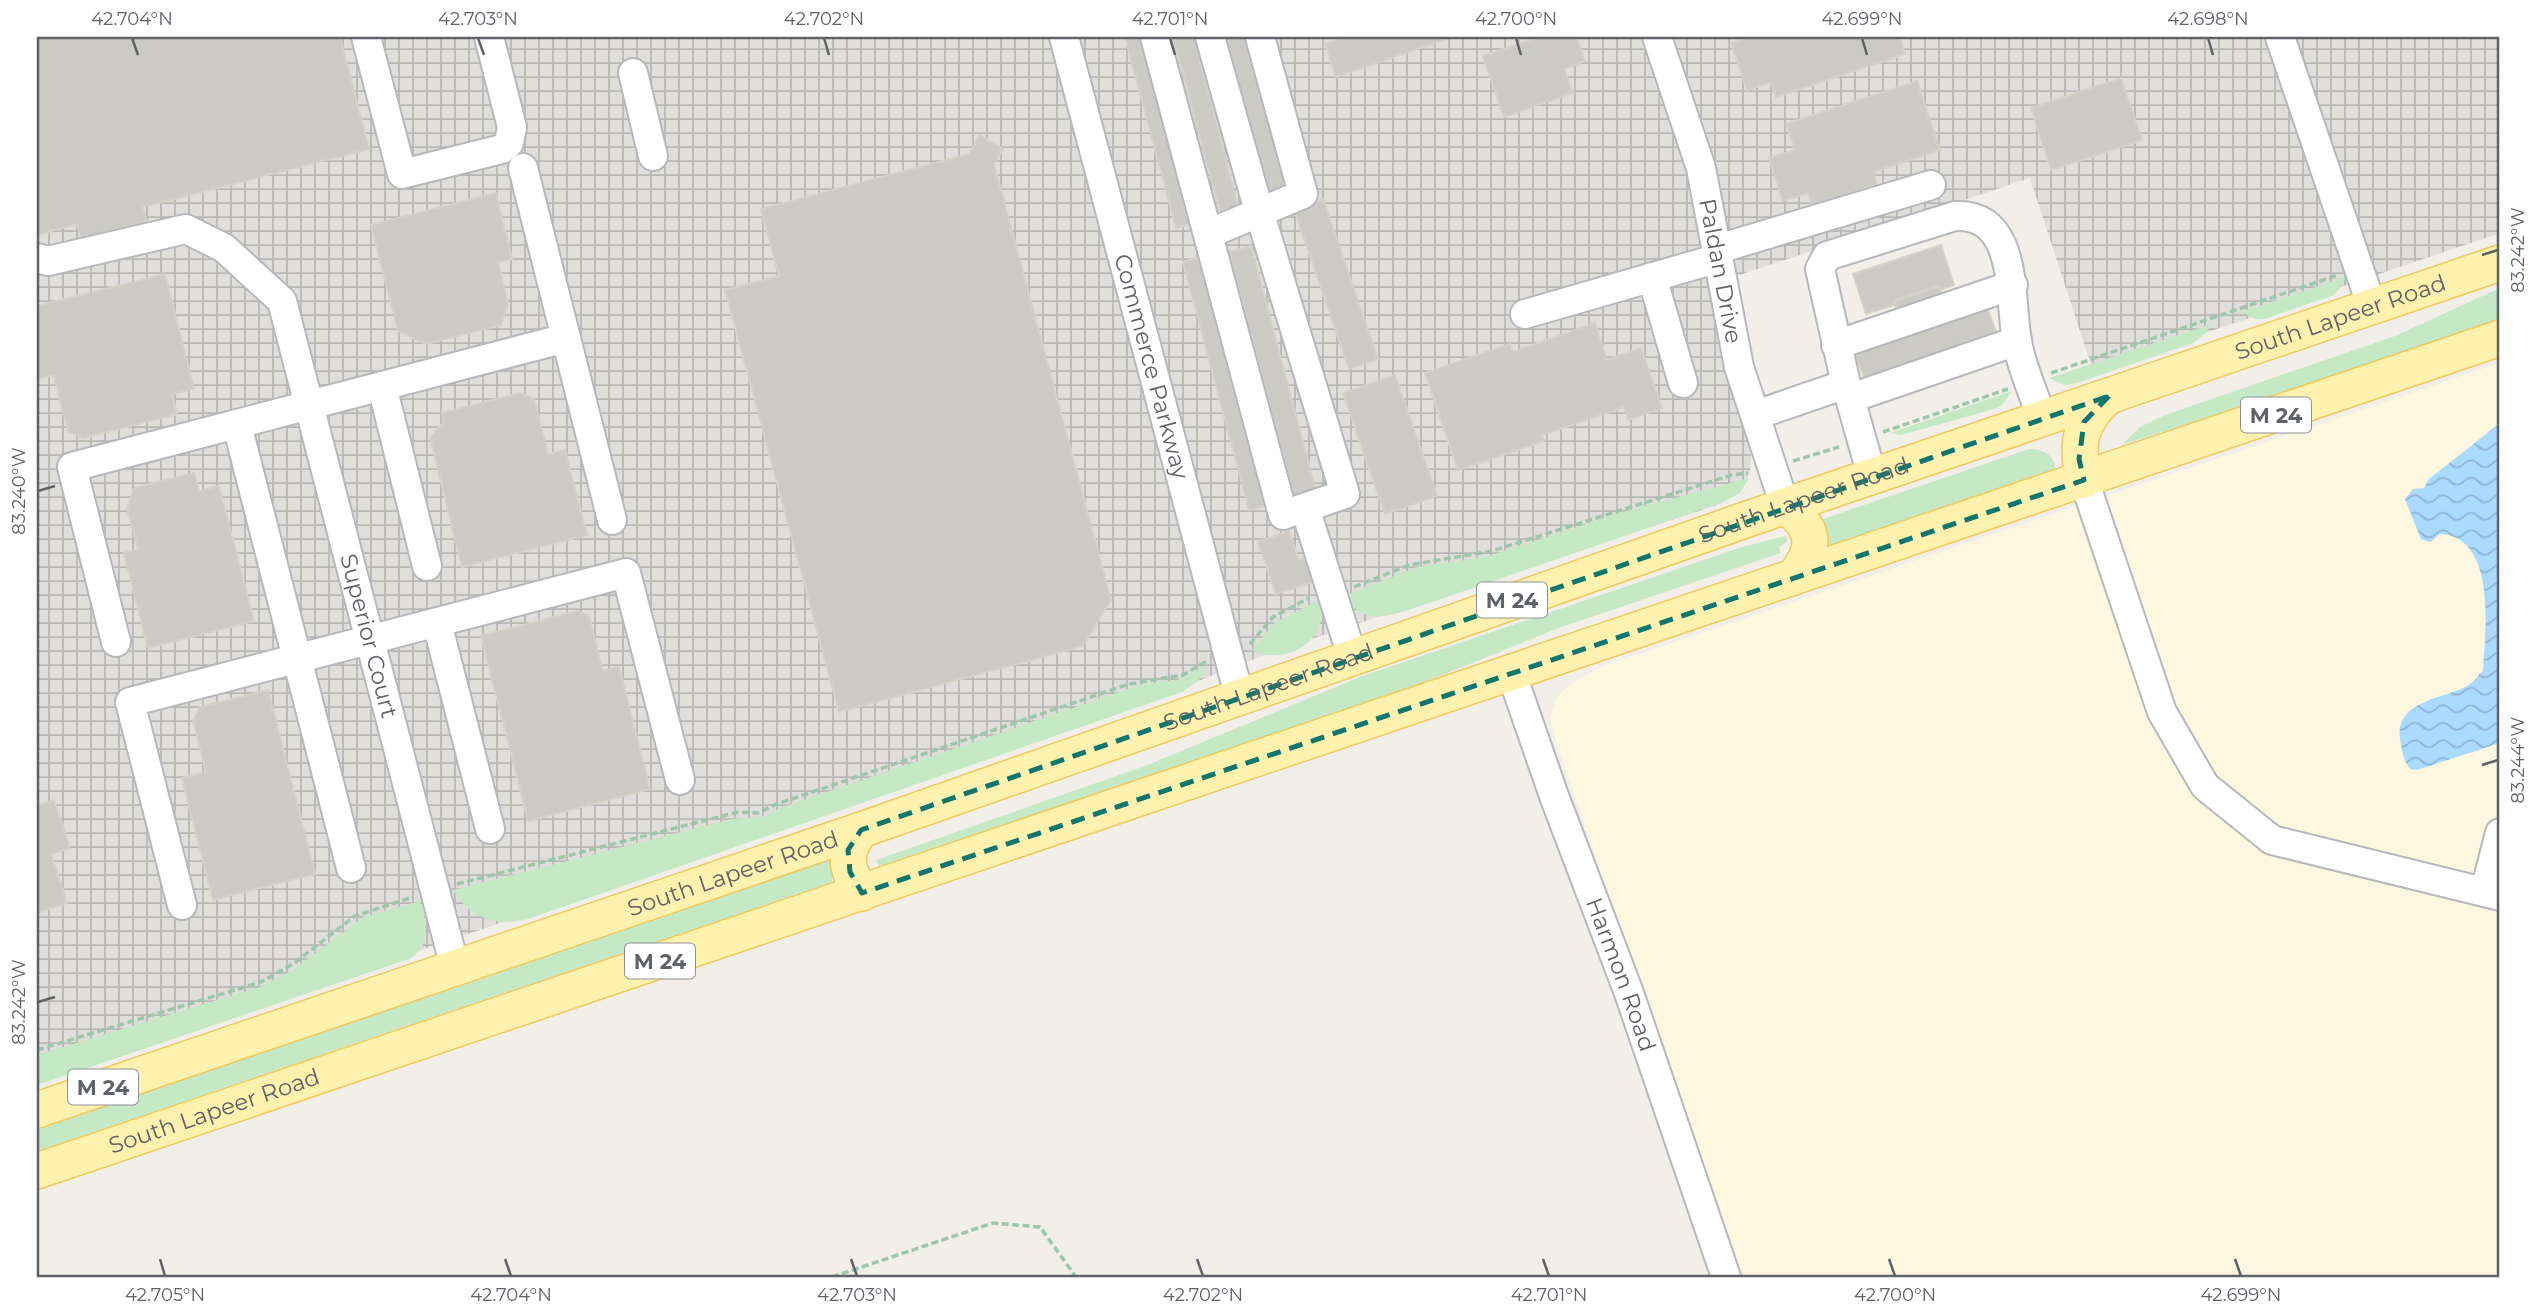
<svg xmlns="http://www.w3.org/2000/svg" width="2537" height="1314" font-family="Montserrat,sans-serif">
<style>
.commercial{fill:#fef7e0}
.industrial{fill:url(#industrial-grid)}
.grass{fill:#c5e8c5}
.water{fill:url(#water-waves)}
.building{fill:#cccac5;stroke:#d6d1c6;stroke-width:2}
.lines{fill:none;stroke-linecap:round;stroke-linejoin:round}
.minor-casing{stroke:#b5b8bc;stroke-width:32}
.major-casing{stroke:#f2c960;stroke-width:38}
.path{stroke:#9cc7a9;stroke-width:3.5;stroke-dasharray:7 3.5;stroke-linecap:butt}
.minor{stroke:#fff;stroke-width:28}
.major{stroke:#fff2af;stroke-width:35}
.marked{fill:none;stroke:#0f766e;stroke-width:5;stroke-dasharray:14 9;stroke-linejoin:round}
.ticks{fill:none;stroke:#5f6368;stroke-width:2.5}
.labels{text-anchor:middle;dominant-baseline:central;stroke-width:5;stroke-linejoin:round;paint-order:stroke}
.shield{fill:#fff;stroke:#8f9295;stroke-width:2}
.shield-label{font-size:21px;font-weight:bold;fill:#5f6368}
.street-label{font-size:23px;fill:#5f6368;stroke:#fff}
.neatline{fill:none;stroke:#5f6368;stroke-width:2.5}
.ticks-label{font-size:18px;text-anchor:middle;fill:#5f6368}
</style>
<defs>
<pattern id="industrial-grid" width="8" height="8" patternUnits="userSpaceOnUse" patternTransform="scale(1.75)"><rect width="8" height="8" fill="#e0deda"/><path d="M0 4h8M4 0v8" fill="none" stroke="#b9b8b5"/></pattern>
<pattern id="water-waves" width="16" height="10" patternUnits="userSpaceOnUse" patternTransform="scale(1.75)"><rect width="16" height="10" fill="#aadaff"/><path d="M0 5q4-4 8 0t8 0" fill="none" stroke="#8eb4d2"/></pattern>
</defs>
<rect width="100%" height="100%" fill="#f1efe8"/>
<polygon class="commercial" points="2500,363 2500,1277 1738,1277 1556,741 1550,718 1557,697 1572,683 1601,667"/>
<polygon class="industrial" points="37,37 2500,37 2500,233 2093,371 2030,178 1710,285 1751,455 1750,473 1741,488 1720,504 1275,651 1085,725 37,1080"/>
<g class="grass">
<polygon points="2346,277 2339,290 2332,296 2264,319 2256,319 2241,312"/>
<polygon points="2500,288 2500,322 2122,445 2140,427 2165,415 2395,336"/>
<polygon points="2211,324 2207,332 2193,343 2077,383 2065,385 2049,378"/>
<polygon points="2012,391 2002,405 1994,409 1901,435 1890,433"/>
<path d="M 2029,449 C 2043,449 2058,457 2054,472 L 1829,548 L 1827,546 L 1823,519 Z"/>
<path d="M 1749,478 L 1740,493 L 1723,502 L 1406,611 C 1381,618 1359,623 1346,595 L 1417,567 L 1486,557 L 1623,512 Z"/>
<polygon points="1786,536 1787,542 1779,547 1781,553 1561,627 1405,690 879,867 876,860 1145,766 1360,677 1742,547"/>
<path d="M 1320,599 C 1331,640 1286,667 1252,650 L 1274,623 Z"/>
<path d="M 1207,665 L 1199,680 L 1182,692 L 528,919 C 496,927 470,918 453,890 L 731,819 L 766,816 L 780,808 L 1140,685 L 1177,680 Z"/>
<polygon points="829,858 832,861 832,882 37,1151 37,1128"/>
<path d="M 420,901 C 427,922 432,946 409,959 L 37,1085 L 37,1055 L 260,987 L 293,970 L 363,917 Z"/>
</g>
<path class="water" d="M 2500,423 L 2500,743 L 2417,770 L 2410,769 C 2403,759 2402,751 2400,739 C 2395,700 2444,699 2467,686 C 2473,683 2478,675 2483,671 C 2485,633 2498,537 2440,534 L 2430,542 L 2421,539 L 2405,499 L 2413,489 L 2424,488 L 2429,479 Z"/>
<g class="building">
<polygon points="37,37 340,37 369,149 143,207 148,226 82,243 77,224 37,235"/>
<polygon points="1125,37 1146,37 1195,223 1176,228"/>
<polygon points="1173,37 1194,37 1238,206 1220,211"/>
<polygon points="1222,37 1251,37 1291,187 1264,194"/>
<polygon points="1347,37 1452,37 1336,77 1325,44"/>
<polygon points="1539,37 1576,37 1585,61 1564,69 1573,93 1504,117 1483,56"/>
<polygon points="1748,37 1900,37 1905,54 1776,97 1771,82 1747,90 1731,43"/>
<polygon points="2121,78 2142,140 2051,170 2031,108"/>
<polygon points="1917,81 1940,150 1873,172 1877,184 1812,206 1808,193 1783,201 1769,158 1795,150 1786,124"/>
<polygon points="980,135 1003,149 994,164 1111,600 1083,646 839,712 725,290 779,276 761,209 969,154"/>
<polygon points="496,193 512,259 498,262 508,303 501,325 426,344 398,331 371,225"/>
<polygon points="1323,199 1378,359 1349,369 1294,209"/>
<polygon points="1941,245 1954,285 1866,314 1853,274"/>
<polygon points="1251,246 1316,491 1294,497 1229,252"/>
<polygon points="1200,257 1266,506 1249,510 1183,262"/>
<polygon points="165,274 194,389 172,394 177,414 83,438 68,431 54,375 37,379 37,306"/>
<polygon points="1939,286 1951,321 1987,308 1997,335 1865,380 1855,353 1906,336 1894,301"/>
<polygon points="1595,323 1607,360 1641,348 1662,408 1628,420 1624,407 1542,435 1544,441 1458,470 1425,373 1510,344 1513,352"/>
<polygon points="1395,375 1437,496 1385,514 1343,393"/>
<polygon points="520,393 534,399 548,454 565,450 587,535 462,567 430,438 444,422 442,413"/>
<polygon points="194,473 199,491 219,486 254,621 148,648 124,553 138,549 127,509 134,488"/>
<polygon points="1289,531 1299,560 1307,557 1315,581 1276,594 1258,542"/>
<polygon points="577,611 589,616 603,671 619,667 650,789 528,821 481,636"/>
<polygon points="268,690 315,874 213,900 182,778 206,772 193,720 200,707"/>
<polygon points="54,800 70,848 51,854 67,903 37,913 37,806"/>
</g>
<g class="lines">
<defs>
<g id="minor">
<polyline points="366,37 402,174 502,149 509,143 512,127 489,37"/>
<path id="s1" d="M 1064,37 L 1239,695"/>
<polyline points="1155,37 1283,515 1345,494 1259,211 1210,37"/>
<path id="s2" d="M 1657,37 L 1701,168 L 1739,367 L 1785,506"/>
<polyline points="2280,37 2372,307"/>
<polyline points="633,73 653,156"/>
<polyline points="523,168 612,520"/>
<polyline points="1208,234 1303,194 1260,37"/>
<polyline points="1718,249 1931,185"/>
<path id="s3" d="M 37,258 L 48,261 L 186,229 L 224,248 L 282,301 L 455,968"/>
<polyline points="1652,277 1683,383"/>
<polyline points="1525,314 1719,258"/>
<polyline points="1836,345 2013,285"/>
<polyline points="382,386 427,566"/>
<polyline points="1851,398 2017,341"/>
<polyline points="1756,415 1846,384"/>
<polyline points="237,425 351,868"/>
<path d="M 1872,476 L 1846,384 L 1820,269 L 1827,256 L 1955,216 C 2019,213 2009,298 2017,341 C 2021,367 2034,393 2042,419"/>
<polyline points="2084,480 2162,712 2205,786 2272,840 2500,896"/>
<polyline points="1305,508 1352,656"/>
<polyline points="437,623 490,829"/>
<polyline points="116,642 72,467 566,338"/>
<path id="s4" d="M 1511,672 L 1554,796 L 1629,993 L 1726,1277"/>
<polyline points="2485,891 2500,833"/>
<polyline points="182,905 130,702 626,573 680,780"/>
</g>
<g id="major">
<path d="M 2084,480 C 2075,444 2080,420 2109,396"/>
<path d="M 1785,506 C 1816,528 1817,548 1794,577"/>
<path d="M 861,830 C 842,852 846,871 862,893"/>
<path id="s5" d="M 37,1110 L 861,830 L 1785,506 L 2500,263"/>
<path id="s6" d="M 37,1171 L 2500,338"/>
</g>
</defs>
<use href="#minor" class="minor-casing"/>
<use href="#major" class="major-casing"/>
<g class="path">
<polyline points="2051,373 2338,275"/>
<polyline points="1883,432 2008,389"/>
<polyline points="1793,461 1839,447"/>
<polyline points="1354,587 1409,565 1492,551 1732,475 1748,473"/>
<polyline points="1250,644 1273,617 1309,598"/>
<polyline points="457,884 738,812 758,813 774,805 1129,684 1183,675 1207,661"/>
<polyline points="37,1050 261,982 293,964 355,916 413,897"/>
<polyline points="832,1277 993,1223 1040,1227 1076,1277"/>
</g>
<use href="#minor" class="minor"/>
<use href="#major" class="major"/>
</g>
<path class="marked" d="M 2109,396 L 2084,422 L 2079,459 L 2084,480 L 862,893 L 850,872 L 848,850 L 861,830 Z"/>
<path class="ticks" d="M 132,38 L 138,55M 478,38 L 484,55M 824,38 L 829,55M 1170,38 L 1175,55M 1516,38 L 1521,55M 1862,38 L 1867,55M 2208,38 L 2213,55M 2482,255 L 2498,250M 38,491 L 55,486M 2482,765 L 2498,760M 38,1002 L 55,997M 160,1259 L 165,1276M 505,1259 L 511,1276M 851,1259 L 857,1276M 1197,1259 L 1203,1276M 1543,1259 L 1549,1276M 1889,1259 L 1895,1276M 2235,1259 L 2241,1276"/>
<g class="labels">
<g class="shield">
<rect x="2241" y="397.5" width="70" height="35" rx="5"/>
<rect x="1477" y="582.5" width="70" height="35" rx="5"/>
<rect x="625" y="943.5" width="70" height="35" rx="5"/>
<rect x="68" y="1069.5" width="70" height="35" rx="5"/>
</g>
<g class="shield-label">
<text x="2276" y="415">M 24</text>
<text x="1512" y="600">M 24</text>
<text x="660" y="961">M 24</text>
<text x="103" y="1087">M 24</text>
</g>
<g class="street-label">
<text stroke="none"><textPath href="#s2" startOffset="243">Paldan Drive</textPath></text>
<text stroke="none"><textPath href="#s5" startOffset="2436">South Lapeer Road</textPath></text>
<text stroke="none"><textPath href="#s1" startOffset="341">Commerce Parkway</textPath></text>
<text stroke="none"><textPath href="#s5" startOffset="1869">South Lapeer Road</textPath></text>
<text stroke="none"><textPath href="#s3" startOffset="620">Superior Court</textPath></text>
<text stroke="none"><textPath href="#s5" startOffset="1302">South Lapeer Road</textPath></text>
<text stroke="none"><textPath href="#s5" startOffset="735">South Lapeer Road</textPath></text>
<text stroke="none"><textPath href="#s4" startOffset="322">Harmon Road</textPath></text>
<text stroke="none"><textPath href="#s6" startOffset="187">South Lapeer Road</textPath></text>
</g>
</g>
<rect width="2537" height="1314" fill="none" stroke="#ffffff" stroke-width="77"/>
<rect x="38" y="38" width="2460" height="1238" class="neatline"/>
<g class="ticks-label">
<text x="132" y="25">42.704°N</text>
<text x="478" y="25">42.703°N</text>
<text x="824" y="25">42.702°N</text>
<text x="1170" y="25">42.701°N</text>
<text x="1516" y="25">42.700°N</text>
<text x="1862" y="25">42.699°N</text>
<text x="2208" y="25">42.698°N</text>
<text transform="translate(2518 250) rotate(-90)" y="6">83.242°W</text>
<text transform="translate(19 491) rotate(-90)" y="6">83.240°W</text>
<text transform="translate(2518 760) rotate(-90)" y="6">83.244°W</text>
<text transform="translate(19 1002) rotate(-90)" y="6">83.242°W</text>
<text x="165" y="1301">42.705°N</text>
<text x="511" y="1301">42.704°N</text>
<text x="857" y="1301">42.703°N</text>
<text x="1203" y="1301">42.702°N</text>
<text x="1549" y="1301">42.701°N</text>
<text x="1895" y="1301">42.700°N</text>
<text x="2241" y="1301">42.699°N</text>
</g>
</svg>
